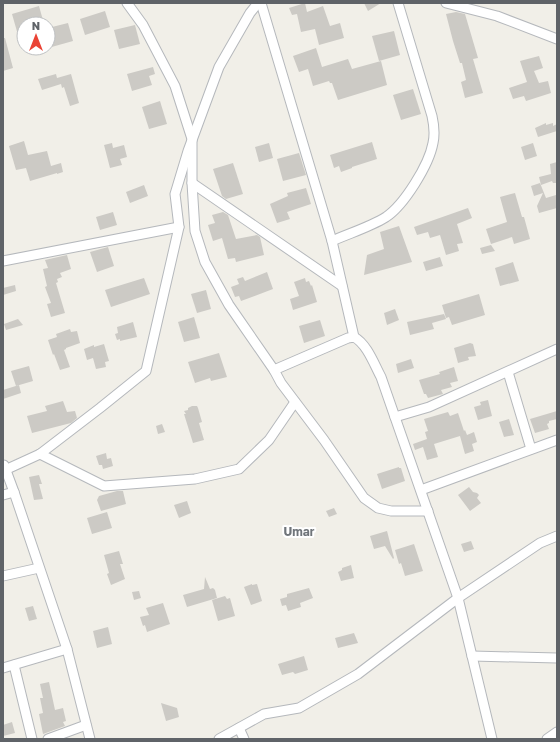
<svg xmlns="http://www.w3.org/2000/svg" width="560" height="742" font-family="'Golos Text',sans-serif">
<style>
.building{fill:#cccac5}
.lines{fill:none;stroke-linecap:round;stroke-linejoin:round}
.minor-casing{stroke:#b5b8bc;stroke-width:11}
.minor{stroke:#fff;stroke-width:9}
.labels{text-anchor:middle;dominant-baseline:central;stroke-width:4;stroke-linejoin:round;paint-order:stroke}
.quarter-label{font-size:12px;font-weight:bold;fill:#70757a;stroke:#fff}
</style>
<rect width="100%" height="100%" fill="#f1efe8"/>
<g class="building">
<polygon points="305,3 307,12 323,6 330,26 340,23 344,38 319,45 315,29 301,32 297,14 292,15 289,8"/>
<polygon points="364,3 381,3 368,11"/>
<polygon points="39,6 44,24 24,24 24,33 18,35 12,14"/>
<polygon points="105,11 110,27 85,35 80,19"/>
<polygon points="456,12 465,14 478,58 473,59 483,93 465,98 461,82 466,80 462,63 460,63 453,41 446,14"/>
<polygon points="68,23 73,41 48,48 48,28"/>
<polygon points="135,25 140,44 119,49 114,30"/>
<polygon points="394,31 400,55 379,61 372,36"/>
<polygon points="3,38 5,38 13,68 3,71"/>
<polygon points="316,48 322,67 348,59 352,69 381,61 387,85 338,100 332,83 330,83 329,81 313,86 308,69 299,72 293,56"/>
<polygon points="539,56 543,68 534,71 539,83 548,81 551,93 526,101 524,96 513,99 509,88 527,82 520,61"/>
<polygon points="153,67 155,74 149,76 152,85 132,91 127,74"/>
<polygon points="56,74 57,78 71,74 79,103 70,106 64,87 62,88 61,84 42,90 38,79"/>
<polygon points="413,89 421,114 401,120 393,95"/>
<polygon points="160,101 167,124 149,129 142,107"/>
<polygon points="546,123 546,125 553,123 553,126 557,124 557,131 538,137 535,128"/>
<polygon points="24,141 28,155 47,151 51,166 61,163 63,172 57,174 57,173 30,181 26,168 16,170 9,146"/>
<polygon points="372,142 377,159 352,167 352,168 341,172 339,166 334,168 330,155"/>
<polygon points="112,143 113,148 124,145 127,157 120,159 122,165 110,168 104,145"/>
<polygon points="269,143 273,158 259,162 255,147"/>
<polygon points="533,143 537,156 525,160 521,147"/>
<polygon points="299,153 306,175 283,181 277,159"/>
<polygon points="557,162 557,183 553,183 552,181 541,185 539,177 551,174 550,164"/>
<polygon points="233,163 243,194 226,199 222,196 213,169"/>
<polygon points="540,183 546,198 556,195 557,208 539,213 537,206 543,193 534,196 531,186"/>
<polygon points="144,185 148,196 130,203 126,192"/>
<polygon points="306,188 311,204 287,212 290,219 277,223 270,204 288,196 287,193"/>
<polygon points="515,193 522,217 524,217 530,239 514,244 512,237 491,244 486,229 507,222 500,197"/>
<polygon points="468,208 472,218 457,224 463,243 457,244 459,251 446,255 440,235 430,238 428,232 417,235 414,227"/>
<polygon points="113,212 117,225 100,230 96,217"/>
<polygon points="223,212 228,215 236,239 257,235 260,237 264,255 236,262 235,258 228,259 222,238 213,241 208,225 215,223 212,215"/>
<polygon points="399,226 412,262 364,275 367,255 384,249 380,232"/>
<polygon points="491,245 495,251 482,254 480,248"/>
<polygon points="108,247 114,266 97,272 90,252"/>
<polygon points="67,255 71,269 60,273 62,277 57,279 58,282 56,283 65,313 51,317 47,304 51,303 45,287 47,286 43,269 48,268 45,260"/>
<polygon points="440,257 443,266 426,271 423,262"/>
<polygon points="513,262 519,281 500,286 495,268"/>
<polygon points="267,272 273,289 241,301 239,296 235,297 231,287 239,284 237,279 243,277 245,281"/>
<polygon points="144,278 150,294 111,307 105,290"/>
<polygon points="305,278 306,282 309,281 311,286 312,285 317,302 293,310 290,299 299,296 294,282"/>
<polygon points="15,285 16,291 3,295 3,288"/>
<polygon points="206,290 211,309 197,313 191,294"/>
<polygon points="479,294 485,315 452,325 449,317 446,318 442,305"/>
<polygon points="395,309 399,320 387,325 384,313"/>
<polygon points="444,314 446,319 432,323 434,329 410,335 407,322"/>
<polygon points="194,317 200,338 184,342 178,322"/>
<polygon points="18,319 23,325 6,330 4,324"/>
<polygon points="320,320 325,336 304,343 299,326"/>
<polygon points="133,322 137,337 120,341 120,339 117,340 115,334 118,333 117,327"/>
<polygon points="70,329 71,332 77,331 80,343 66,348 66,349 64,350 70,367 60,370 54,354 53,355 48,340 57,337 56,334"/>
<polygon points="470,343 473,344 476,356 468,357 469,360 458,363 454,348"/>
<polygon points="104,344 109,361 105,362 106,367 96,369 93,358 87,360 84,349 94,345 94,347"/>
<polygon points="219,353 227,377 211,381 210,378 195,383 188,362"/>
<polygon points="411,359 414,368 398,373 396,364"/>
<polygon points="29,366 33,381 16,386 11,371"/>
<polygon points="454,367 458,381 450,383 452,387 441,390 443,394 428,398 426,394 424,394 419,380 440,374 439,372"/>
<polygon points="19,385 21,393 3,399 3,390"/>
<polygon points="488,400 492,416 478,420 474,407 481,405 480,402"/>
<polygon points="63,401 67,412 75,411 77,418 71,423 32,433 27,416 47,411 45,406"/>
<polygon points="192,406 197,406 198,408 202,422 199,423 204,440 193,443 184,414 186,414 184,411 188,410 188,408"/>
<polygon points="557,411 557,419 549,421 549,423 547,424 549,429 535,433 530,419"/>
<polygon points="448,412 450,416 458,413 464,431 465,430 467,435 474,432 477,442 472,444 474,451 465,454 460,436 434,444 438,457 427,460 423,447 415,450 413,444 427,439 425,432 428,431 424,419"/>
<polygon points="509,419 514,435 504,437 499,422"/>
<polygon points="162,424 165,432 158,434 156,426"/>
<polygon points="106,453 107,459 111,458 113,466 103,469 102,465 99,465 96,456"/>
<polygon points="399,467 399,468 401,468 405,481 382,489 377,474"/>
<polygon points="39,475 42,484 39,484 43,499 34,500 29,477"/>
<polygon points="469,487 473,492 477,493 479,495 477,498 481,503 470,511 458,495"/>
<polygon points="117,491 123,491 126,504 101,511 97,500 99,496"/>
<polygon points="187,501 191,513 179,518 174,505"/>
<polygon points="334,508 337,514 329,517 326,511"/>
<polygon points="107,512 112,528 92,534 87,518"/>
<polygon points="387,531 394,558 393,559 385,546 374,549 370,536"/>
<polygon points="471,541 474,549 464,552 461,544"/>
<polygon points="414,544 423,571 405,576 401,563 399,564 395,550"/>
<polygon points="119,551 123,564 120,564 125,579 111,585 107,574 109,573 104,555"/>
<polygon points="351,565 354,578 341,581 338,572 342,570 342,568"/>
<polygon points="205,577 210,589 213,588 215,590 217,598 187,607 183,595 204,589"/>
<polygon points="252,584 252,585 257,584 262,601 251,605 244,587"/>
<polygon points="309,588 313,598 300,603 301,607 288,611 286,605 282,606 280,599 287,597 287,594"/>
<polygon points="139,591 141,598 134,600 132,592"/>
<polygon points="225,596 227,599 230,598 235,616 218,621 212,600"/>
<polygon points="163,603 170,624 147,632 145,625 143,626 140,617 149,615 146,608"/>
<polygon points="33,606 37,619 29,621 25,608"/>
<polygon points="108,627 112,644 97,648 93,631"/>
<polygon points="354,633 358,643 338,648 335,638"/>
<polygon points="304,656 308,670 295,674 293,672 282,675 278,664"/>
<polygon points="49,682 55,710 63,708 66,721 63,722 65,726 43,734 39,714 43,713 40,698 43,698 40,684"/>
<polygon points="161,703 177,708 179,717 166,721"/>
<polygon points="12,722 15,733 3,736 3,725"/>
</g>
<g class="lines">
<defs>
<g id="minor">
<polyline points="127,3 143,25 175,86 192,139 192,183 195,231 205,262 229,305 274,370 281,383 324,440 364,498 378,508 391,511 428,511"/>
<polyline points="261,3 332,241 354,337"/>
<polyline points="446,3 497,16 557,39"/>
<polyline points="192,183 342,286"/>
<path d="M 332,241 C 350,233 370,227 386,217 C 404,205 429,165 433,143 C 435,134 434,125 432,116 L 398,3"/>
<polyline points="3,261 179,227"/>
<path d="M 274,370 L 348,338 L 354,337 C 367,344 374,364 381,377 L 458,598 L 492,739"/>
<polyline points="508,372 531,449"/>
<polyline points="395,417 429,407 557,349"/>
<polyline points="40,454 104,486 195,479 239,469 269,440 295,402"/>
<polyline points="4,465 14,492 67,649 90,739"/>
<polyline points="5,470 40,454 100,408 146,371 179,227 175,194 188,151 219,67 250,13 258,3"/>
<polyline points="421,490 557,440"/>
<polyline points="3,495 14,492"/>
<polyline points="3,576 39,568"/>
<polyline points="472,656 557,658"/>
<polyline points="14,665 32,739"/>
<polyline points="3,668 67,649"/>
<polyline points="239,728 244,739"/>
<polyline points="48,739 86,725"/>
<polyline points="219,739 264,714 299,708 358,674 458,598 540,543 557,536"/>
<polyline points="547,739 557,732"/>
</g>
</defs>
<use href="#minor" class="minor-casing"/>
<use href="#minor" class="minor"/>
</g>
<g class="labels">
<g class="quarter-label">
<text x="299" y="531">Umar</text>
</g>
</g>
<rect width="560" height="742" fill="none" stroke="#5f6368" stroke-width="8"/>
<g transform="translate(36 36)"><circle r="19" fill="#ffffff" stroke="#bfc1c3"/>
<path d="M0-3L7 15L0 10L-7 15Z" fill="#ea4335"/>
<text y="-6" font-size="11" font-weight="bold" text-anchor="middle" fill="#5f6368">N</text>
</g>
</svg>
